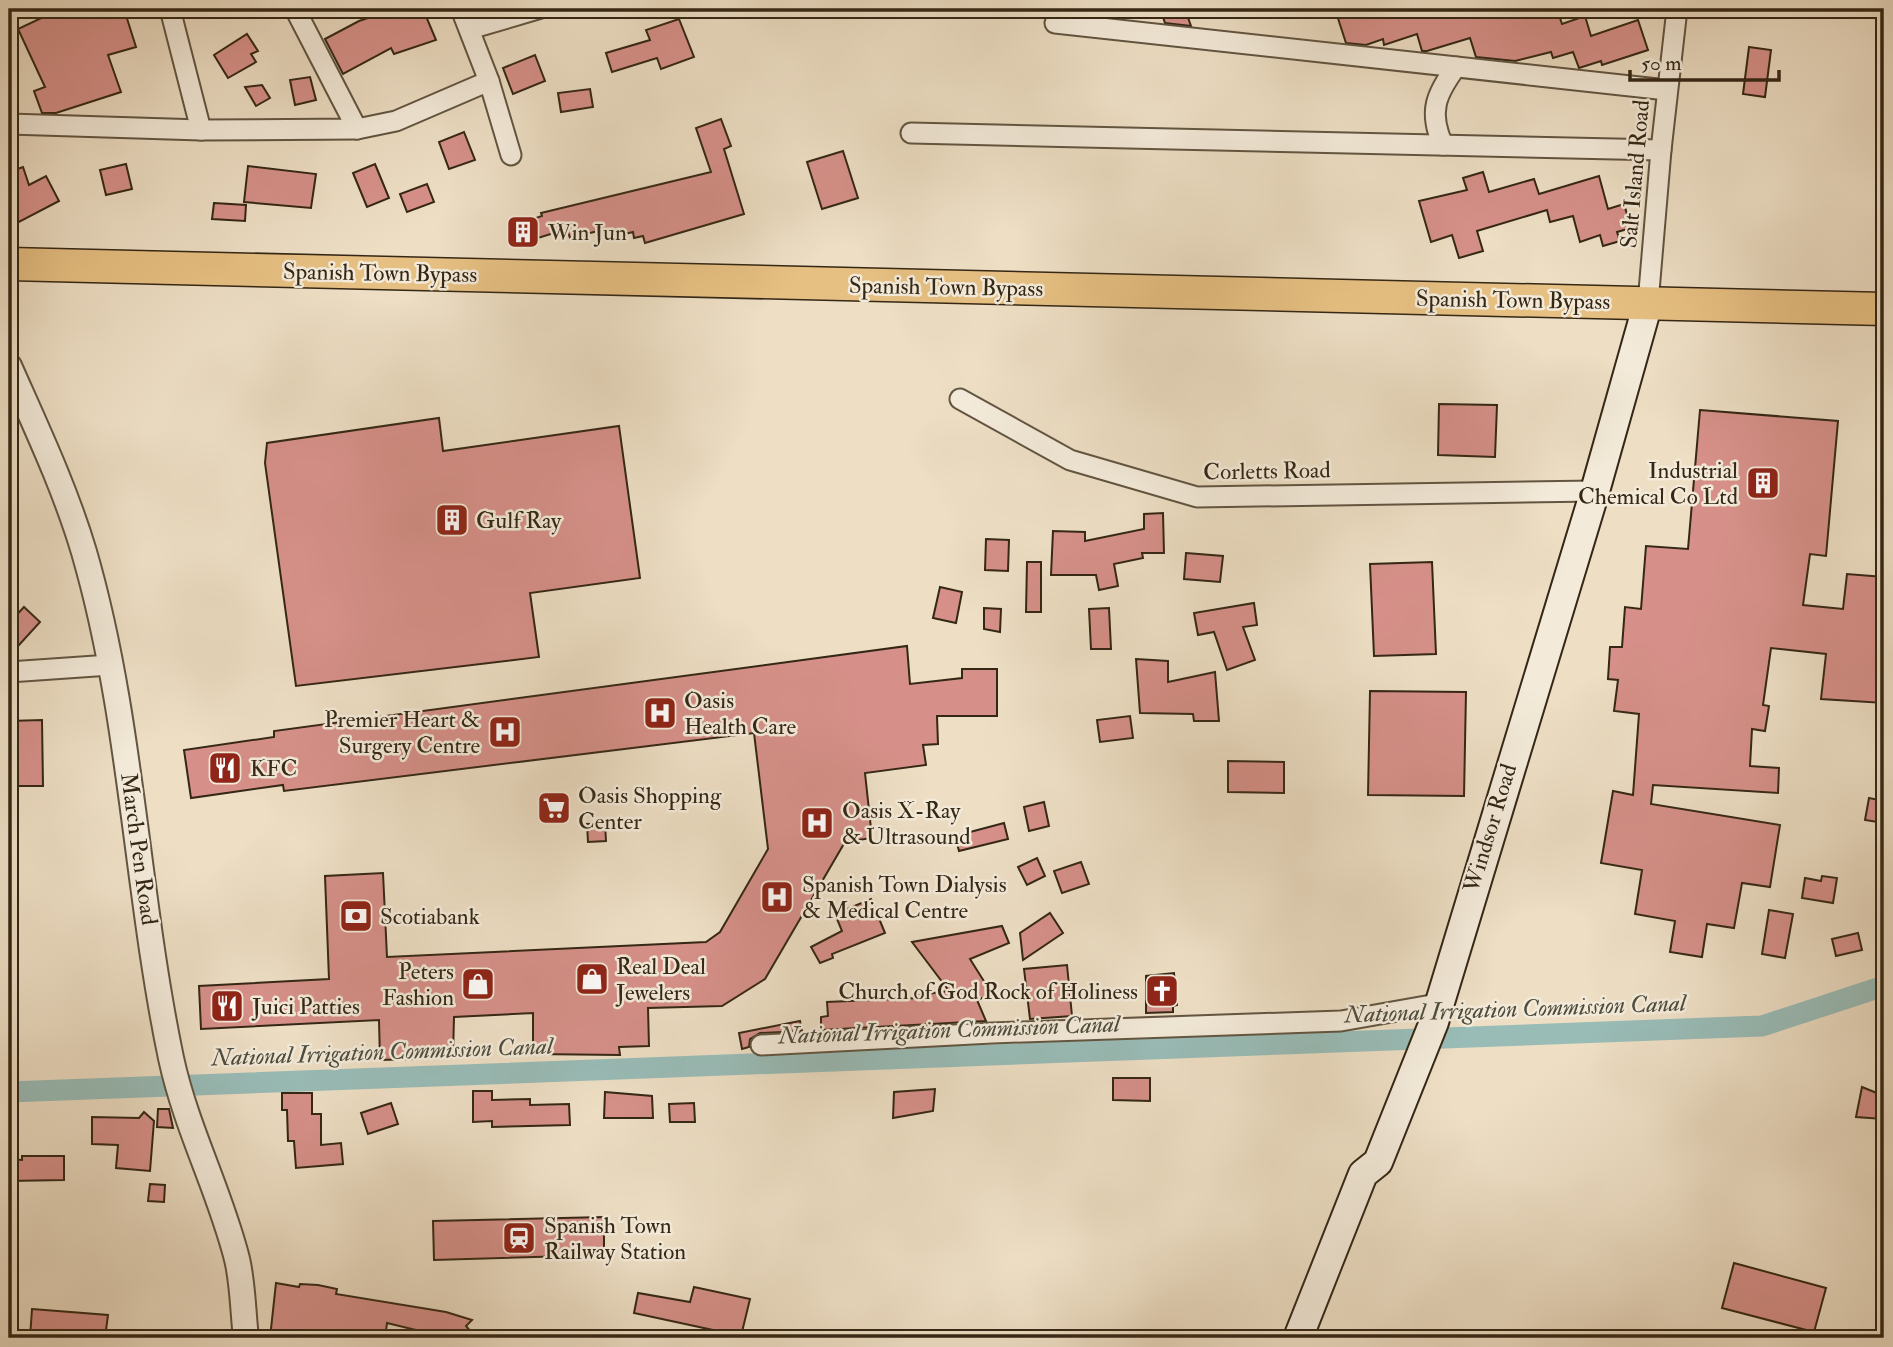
<svg xmlns="http://www.w3.org/2000/svg" width="1893" height="1347" font-family="'IM FELL Double Pica',serif">
<style>
.lines{fill:none;stroke-linecap:round;stroke-linejoin:round}
.canal{stroke:#99bcb7;stroke-width:21}
.building{fill:#d69089;stroke:#342715;stroke-width:2}
.minor-casing{stroke:#625541;stroke-width:23}
.tertiary-casing{stroke:#625541;stroke-width:28}
.secondary-casing{stroke:#342715;stroke-width:32}
.primary-casing{stroke:#342715;stroke-width:35}
.minor{stroke:#f3ead9;stroke-width:19}
.tertiary{stroke:#f3ead9;stroke-width:24}
.secondary{stroke:#f3ead9;stroke-width:28}
.primary{stroke:#e6bf82;stroke-width:32}
.labels{text-anchor:middle;dominant-baseline:central;stroke-width:5;stroke-linejoin:round;paint-order:stroke}
.street-label{font-size:23px;fill:#342715;stroke:#f3ead9}
.poi-label{font-size:23px;fill:#342715;stroke:#f3ead9;text-anchor:start}
.water-label{font-size:24px;font-style:italic;fill:#4d4c3e;stroke:#f3ead9}
</style>
<rect width="100%" height="100%" fill="#eddec4"/>
<filter id="stains"><feTurbulence type="fractalNoise" baseFrequency=".00286" numOctaves="4"/><feColorMatrix values="0 0 0 0 .2 0 0 0 0 .09 0 0 0 0 .02 0 0 0 .5 -.17"/></filter>
<radialGradient id="worn" r=".72"><stop offset=".6" stop-color="#630" stop-opacity="0"/><stop offset="1" stop-color="#630" stop-opacity=".3"/></radialGradient>
<g class="lines">
<polyline class="canal" points="9,1092 1762,1026 1884,986"/>
</g>
<g class="building">
<polygon points="48,9 124,9 136,47 108,55 121,92 56,113 42,113 34,91 45,87 18,29 50,14"/>
<polygon points="394,9 423,9 436,40 394,54 391,48 343,74 325,39 359,21"/>
<polygon points="1179,9 1185,9 1191,26 1165,23 1162,14"/>
<polygon points="1335,9 1458,9 1460,16 1484,9 1507,9 1510,18 1535,10 1536,15 1557,9 1562,24 1585,16 1591,36 1638,20 1648,50 1602,65 1601,61 1579,68 1573,52 1553,58 1551,52 1515,61 1476,57 1470,38 1427,51 1422,51 1417,34 1384,45 1383,39 1366,45 1346,43"/>
<polygon points="679,19 694,57 661,69 657,58 612,72 606,53 650,40 646,30"/>
<polygon points="247,34 258,51 251,54 256,62 228,78 214,55"/>
<polygon points="1749,47 1771,50 1765,97 1743,94"/>
<polygon points="535,55 545,81 513,94 503,68"/>
<polygon points="310,77 316,100 295,105 290,80"/>
<polygon points="262,85 270,98 256,106 245,87"/>
<polygon points="590,89 593,107 561,112 558,93"/>
<polygon points="721,119 731,146 724,149 744,214 645,243 643,236 634,238 633,232 608,238 606,229 570,238 567,229 515,245 510,227 542,216 541,213 711,172 696,128"/>
<polygon points="464,132 475,160 449,169 439,142"/>
<polygon points="843,151 858,198 822,209 807,162"/>
<polygon points="126,164 132,189 106,195 100,170"/>
<polygon points="375,164 389,198 367,207 353,173"/>
<polygon points="248,166 316,174 311,208 244,202"/>
<polygon points="23,167 29,185 46,176 59,201 19,222 9,202 9,172"/>
<polygon points="1483,172 1489,192 1534,179 1539,194 1599,176 1608,209 1624,204 1631,228 1617,232 1620,241 1603,246 1600,235 1580,242 1573,216 1550,222 1547,210 1477,231 1483,251 1459,258 1452,235 1431,242 1419,201 1467,190 1463,178"/>
<polygon points="427,184 434,202 407,212 400,194"/>
<polygon points="214,203 246,205 245,221 212,219"/>
<polygon points="1439,404 1497,405 1495,457 1438,455"/>
<polygon points="1700,410 1838,421 1826,556 1810,554 1803,605 1843,609 1847,574 1884,577 1884,703 1821,699 1826,654 1771,648 1763,705 1769,706 1765,731 1752,729 1750,766 1779,768 1778,793 1653,785 1651,804 1780,825 1770,887 1742,883 1734,928 1707,924 1702,957 1670,952 1675,921 1635,914 1642,870 1601,863 1613,791 1633,795 1639,714 1614,711 1618,680 1608,679 1610,647 1622,647 1625,607 1641,609 1646,546 1688,549"/>
<polygon points="439,418 443,451 619,426 640,578 530,593 539,657 296,686 265,463 267,443"/>
<polygon points="1163,513 1164,553 1142,553 1143,558 1114,564 1118,586 1099,590 1096,575 1051,575 1053,531 1085,532 1085,541 1144,529 1144,514"/>
<polygon points="986,539 1009,540 1008,571 985,570"/>
<polygon points="1186,553 1223,556 1220,582 1184,579"/>
<polygon points="1027,562 1041,562 1041,612 1026,612"/>
<polygon points="1432,562 1436,654 1374,656 1370,564"/>
<polygon points="940,587 962,592 956,623 933,618"/>
<polygon points="1254,603 1257,625 1243,627 1255,660 1227,670 1214,632 1198,635 1194,613"/>
<polygon points="24,607 40,622 9,656 9,623"/>
<polygon points="984,608 1001,609 1000,632 984,629"/>
<polygon points="1109,608 1111,649 1091,649 1089,609"/>
<polygon points="907,646 910,684 962,678 962,669 997,669 997,716 937,716 938,744 923,745 926,765 865,773 872,838 845,842 765,979 722,1006 648,1008 649,1046 619,1047 620,1055 533,1054 533,1013 454,1017 453,1056 414,1055 414,1059 380,1060 379,1020 201,1029 199,986 329,979 325,876 383,873 387,957 706,942 720,932 768,849 754,733 284,791 283,785 191,798 184,750 274,737 274,731"/>
<polygon points="1136,659 1168,661 1168,682 1215,672 1219,721 1194,721 1193,714 1140,713"/>
<polygon points="1370,691 1466,692 1464,796 1368,795"/>
<polygon points="1130,716 1133,738 1100,742 1097,720"/>
<polygon points="42,720 43,786 9,786 9,721"/>
<polygon points="1228,761 1284,762 1284,793 1228,792"/>
<polygon points="1869,798 1884,801 1884,823 1865,820"/>
<polygon points="1044,802 1049,826 1029,831 1024,807"/>
<polygon points="605,823 606,841 588,842 587,824"/>
<polygon points="1004,823 1008,839 959,851 955,836"/>
<polygon points="1037,858 1045,876 1027,885 1018,867"/>
<polygon points="1081,862 1089,884 1062,893 1054,871"/>
<polygon points="1822,876 1837,878 1833,903 1802,898 1805,878 1821,881"/>
<polygon points="871,899 885,933 832,954 833,958 820,963 811,947 842,931 835,914"/>
<polygon points="1769,910 1793,914 1785,958 1762,954"/>
<polygon points="1050,913 1063,933 1023,960 1020,933"/>
<polygon points="1002,926 1009,943 970,959 992,994 977,1000 986,1021 821,1030 821,1017 828,1016 827,1002 919,998 919,995 949,991 912,942"/>
<polygon points="1858,933 1862,950 1836,956 1832,939"/>
<polygon points="1067,965 1072,1016 1030,1019 1024,969"/>
<polygon points="1174,973 1177,1005 1173,1006 1173,1012 1146,1013 1146,976"/>
<polygon points="800,1021 802,1031 760,1033 750,1039 749,1047 742,1049 739,1033"/>
<polygon points="1113,1078 1150,1078 1150,1101 1113,1100"/>
<polygon points="1862,1087 1884,1096 1883,1119 1856,1117"/>
<polygon points="935,1089 933,1111 893,1118 894,1092"/>
<polygon points="473,1091 492,1091 492,1100 530,1099 530,1105 569,1104 570,1125 492,1127 492,1121 473,1122"/>
<polygon points="605,1092 652,1096 653,1118 604,1118"/>
<polygon points="282,1093 312,1093 312,1114 321,1114 321,1145 341,1143 343,1164 296,1168 294,1141 288,1141 287,1110 282,1110"/>
<polygon points="391,1103 398,1124 368,1134 361,1113"/>
<polygon points="694,1103 695,1122 670,1122 669,1104"/>
<polygon points="158,1109 169,1109 173,1128 157,1127"/>
<polygon points="144,1112 154,1121 150,1171 116,1168 118,1145 92,1144 92,1117 139,1118"/>
<polygon points="22,1156 64,1156 64,1180 9,1181 9,1159 22,1160"/>
<polygon points="150,1184 165,1185 164,1202 148,1201"/>
<polygon points="604,1217 604,1255 434,1260 433,1221"/>
<polygon points="1734,1263 1826,1288 1814,1332 1722,1308"/>
<polygon points="276,1283 299,1287 300,1284 318,1285 337,1289 336,1294 446,1312 472,1320 466,1326 476,1338 449,1338 387,1323 385,1338 270,1338"/>
<polygon points="694,1287 750,1299 741,1336 634,1313 638,1293 690,1302"/>
<polygon points="32,1309 108,1315 105,1338 30,1338"/>
</g>
<g class="lines">
<defs>
<g id="minor">
<polyline points="170,9 201,130"/>
<polyline points="461,9 489,81 511,155"/>
<polyline points="296,11 357,129"/>
<polyline points="1055,23 1667,90"/>
<polyline points="470,29 538,9"/>
<polyline points="9,124 201,130 357,129 396,121 489,81"/>
<polyline points="911,133 1661,150"/>
<path d="M 1443,145 C 1428,112 1436,94 1456,67"/>
<polyline points="1648,303 1661,150 1677,9"/>
<polyline points="960,399 1070,460 1197,497 1595,491"/>
<polyline points="9,672 110,665"/>
<polyline points="761,1045 992,1033 1341,1021 1437,1004"/>
</g>
<path id="tertiary" d="M 9,366 C 36,427 65,488 84,552 C 132,717 136,891 171,1058 C 186,1128 220,1191 237,1259 C 243,1284 243,1313 246,1338"/>
<polyline id="secondary" points="1298,1338 1363,1174 1378,1162 1434,1022 1595,491 1648,303"/>
<polyline id="primary" points="9,264 1884,309"/>
</defs>
<use href="#minor" class="minor-casing"/>
<use href="#tertiary" class="tertiary-casing"/>
<use href="#secondary" class="secondary-casing"/>
<use href="#primary" class="primary-casing"/>
<use href="#minor" class="minor"/>
<use href="#tertiary" class="tertiary"/>
<use href="#secondary" class="secondary"/>
<use href="#primary" class="primary"/>
</g>
<defs>
<symbol id="building-square" viewBox="-11 -11 22 22"><rect x="-9" y="-9" width="18" height="18" rx="4" fill="#8f2418" stroke="#f3ead9"/><path d="M-4-6H4V6H1V3H-1V6H-4ZM-2.5-4.3h1.7v1.8h-1.7ZM.8-4.3h1.7v1.8H.8ZM-2.5-1h1.7V.8h-1.7ZM.8-1h1.7V.8H.8Z" fill="#fff"/></symbol>
<symbol id="hospital-square" viewBox="-11 -11 22 22"><rect x="-9" y="-9" width="18" height="18" rx="4" fill="#8f2418" stroke="#f3ead9"/><path d="M-5-5h3v3.5h4V-5h3V5h-3V1.5h-4V5h-3Z" fill="#fff"/></symbol>
<symbol id="restaurant-square" viewBox="-11 -11 22 22"><rect x="-9" y="-9" width="18" height="18" rx="4" fill="#8f2418" stroke="#f3ead9"/><path d="M-5-6h1v4h1v-4h1v4h1v-4h1v5L-1.5 .5V6h-2V.5L-5-1ZM5-6V6H3V1.5H1.5Q1.5-4 5-6Z" fill="#fff"/></symbol>
<symbol id="supermarket-square" viewBox="-11 -11 22 22"><rect x="-9" y="-9" width="18" height="18" rx="4" fill="#8f2418" stroke="#f3ead9"/><path d="M-6-5.5h2.5l.6 2H6L4.5 2H-2.5L-4.4-4H-6ZM-1.5 3.2a1.3 1.3 0 1 0 .1 0ZM3 3.2a1.3 1.3 0 1 0 .1 0Z" fill="#fff"/></symbol>
<symbol id="bank-square" viewBox="-11 -11 22 22"><rect x="-9" y="-9" width="18" height="18" rx="4" fill="#8f2418" stroke="#f3ead9"/><path d="M-6-4H6V4H-6ZM0-2.3a2.3 2.3 0 1 0 0 4.6a2.3 2.3 0 1 0 0-4.6Z" fill="#fff"/></symbol>
<symbol id="shop-square" viewBox="-11 -11 22 22"><rect x="-9" y="-9" width="18" height="18" rx="4" fill="#8f2418" stroke="#f3ead9"/><path d="M-5-2.5h2.3a2.7 3.5 0 0 1 5.4 0H5L5.5 6h-11ZM-1.5-2.5h3a1.5 2.3 0 0 0-3 0Z" fill="#fff"/></symbol>
<symbol id="church-square" viewBox="-11 -11 22 22"><rect x="-9" y="-9" width="18" height="18" rx="4" fill="#8f2418" stroke="#f3ead9"/><path d="M-1.2-6h2.4v3.5h3.3v2.4h-3.3V6h-2.4V-.1h-3.3v-2.4h3.3Z" fill="#fff"/></symbol>
<symbol id="station-square" viewBox="-11 -11 22 22"><rect x="-9" y="-9" width="18" height="18" rx="4" fill="#8f2418" stroke="#f3ead9"/><path d="M-3-6H3Q5-6 5-4V2Q5 4 3 4L4.5 6H3L1.5 4h-3L-3 6H-4.5L-3 4Q-5 4-5 2V-4Q-5-6-3-6ZM-3.5-4v3h7v-3ZM-3.5 1v1.5H-2V1ZM2 1v1.5H3.5V1Z" fill="#fff"/></symbol>
</defs>
<g fill-rule="evenodd">
<use href="#building-square" x="504" y="213" width="38" height="38"/>
<use href="#building-square" x="1744" y="464" width="38" height="38"/>
<use href="#building-square" x="433" y="501" width="38" height="38"/>
<use href="#hospital-square" x="641" y="694" width="38" height="38"/>
<use href="#hospital-square" x="486" y="713" width="38" height="38"/>
<use href="#restaurant-square" x="206" y="749" width="38" height="38"/>
<use href="#supermarket-square" x="535" y="789" width="38" height="38"/>
<use href="#hospital-square" x="798" y="804" width="38" height="38"/>
<use href="#hospital-square" x="758" y="878" width="38" height="38"/>
<use href="#bank-square" x="337" y="897" width="38" height="38"/>
<use href="#shop-square" x="573" y="960" width="38" height="38"/>
<use href="#shop-square" x="459" y="965" width="38" height="38"/>
<use href="#church-square" x="1143" y="972" width="38" height="38"/>
<use href="#restaurant-square" x="208" y="987" width="38" height="38"/>
<use href="#station-square" x="500" y="1219" width="38" height="38"/>
</g>
<g class="labels">
<g class="street-label">
<text transform="translate(1635 174) rotate(-85)">Salt Island Road</text>
<text transform="translate(380 273) rotate(1)">Spanish Town Bypass</text>
<text transform="translate(946 287) rotate(1)">Spanish Town Bypass</text>
<text transform="translate(1513 300) rotate(1)">Spanish Town Bypass</text>
<text transform="translate(1267 471) rotate(-1)">Corletts Road</text>
<text transform="translate(1490 828) rotate(-73)">Windsor Road</text>
<text transform="translate(139 849) rotate(82)">March Pen Road</text>
</g>
<g class="poi-label">
<text x="548" y="232">Win Jun</text>
<text x="1738" y="470" text-anchor="end">Industrial<tspan x="1738" dy="26">Chemical Co Ltd</tspan></text>
<text x="476" y="520">Gulf Ray</text>
<text x="684" y="700">Oasis<tspan x="684" dy="26">Health Care</tspan></text>
<text x="480" y="719" text-anchor="end">Premier Heart &amp;<tspan x="480" dy="26">Surgery Centre</tspan></text>
<text x="250" y="768">KFC</text>
<text x="578" y="795">Oasis Shopping<tspan x="578" dy="26">Center</tspan></text>
<text x="842" y="810">Oasis X-Ray<tspan x="842" dy="26">&amp; Ultrasound</tspan></text>
<text x="802" y="884">Spanish Town Dialysis<tspan x="802" dy="26">&amp; Medical Centre</tspan></text>
<text x="380" y="916">Scotiabank</text>
<text x="616" y="966">Real Deal<tspan x="616" dy="26">Jewelers</tspan></text>
<text x="454" y="971" text-anchor="end">Peters<tspan x="454" dy="26">Fashion</tspan></text>
<text x="1138" y="991" text-anchor="end">Church of God Rock of Holiness</text>
<text x="252" y="1006">Juici Patties</text>
<text x="544" y="1225">Spanish Town<tspan x="544" dy="26">Railway Station</tspan></text>
</g>
<g class="water-label">
<text transform="translate(1515 1009) rotate(-2)">National Irrigation Commission Canal</text>
<text transform="translate(949 1030) rotate(-2)">National Irrigation Commission Canal</text>
<text transform="translate(382 1052) rotate(-2)">National Irrigation Commission Canal</text>
</g>
</g>
<rect width="1893" height="1347" fill="none" stroke="#eddec4" stroke-width="35"/>
<rect x="10" y="10" width="1872" height="1326" fill="none" stroke="#342715" stroke-width="3.5"/>
<rect x="18" y="18" width="1858" height="1312" fill="none" stroke="#342715" stroke-width="2"/>
<path d="M1630 70v10h149v-10" fill="none" stroke="#342715" stroke-width="3.5"/>
<text x="1641" y="70" font-size="21" fill="#342715" stroke="#f3ead9" stroke-width="5" paint-order="stroke">50 m</text>
<rect width="100%" height="100%" filter="url(#stains)"/>
<rect width="100%" height="100%" fill="url(#worn)"/>
</svg>
